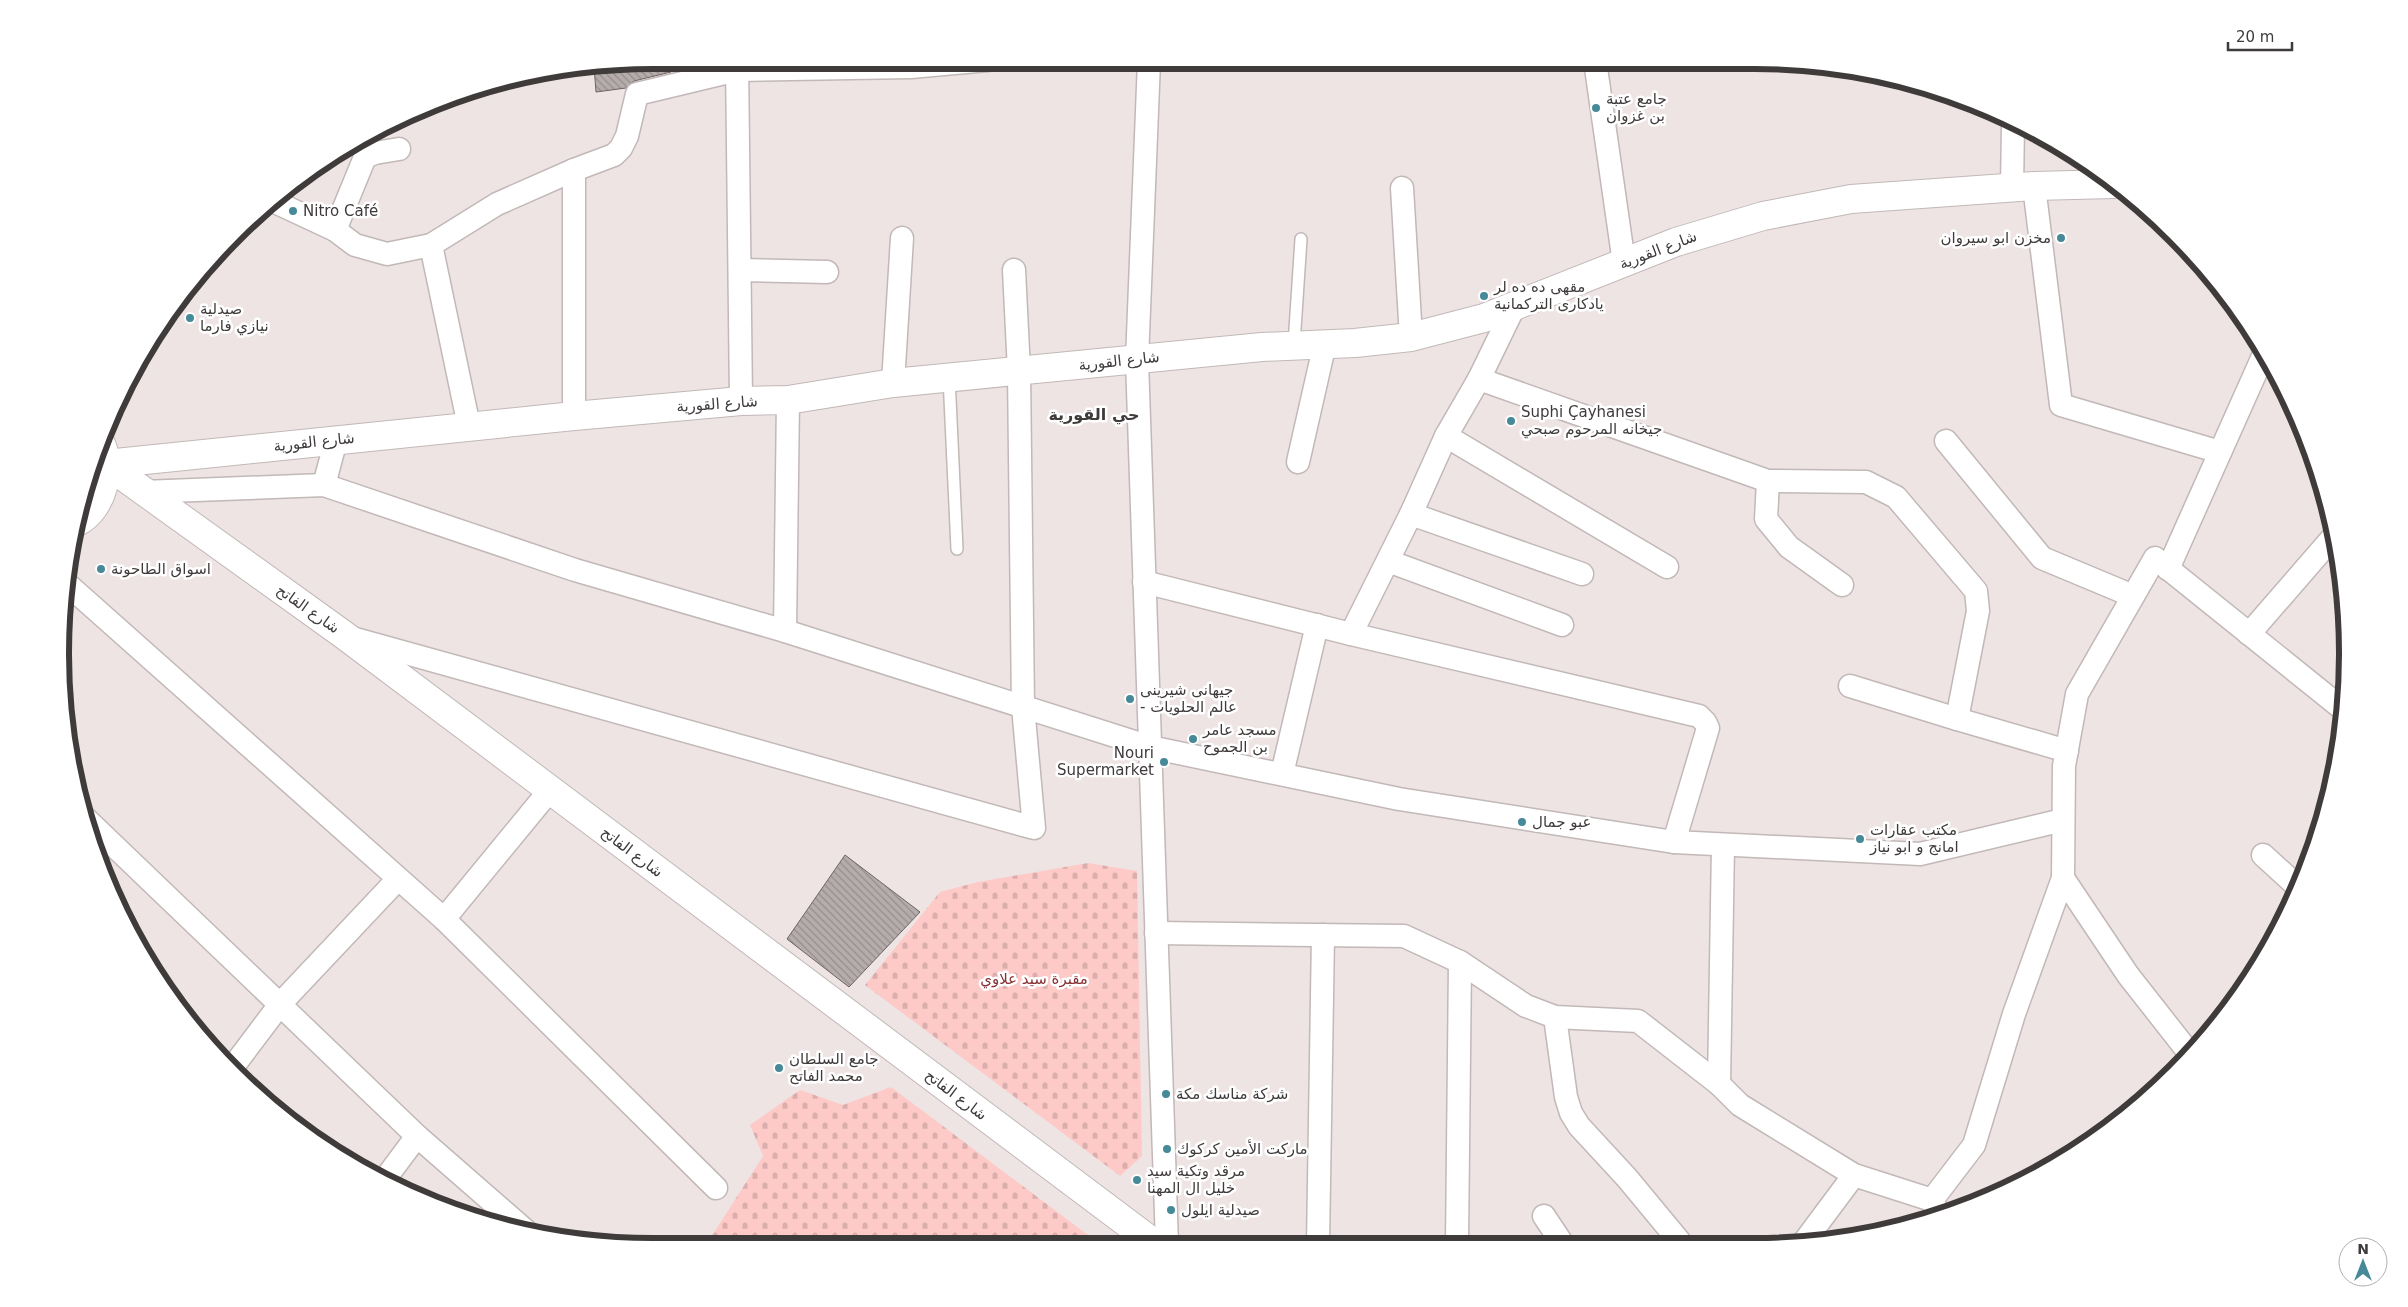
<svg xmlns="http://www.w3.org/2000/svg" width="2408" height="1307" font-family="'DejaVu Sans','Noto Sans Arabic',sans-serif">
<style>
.cemetery{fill:url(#cemetery-stones)}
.building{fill:url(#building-back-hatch);stroke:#6c6363}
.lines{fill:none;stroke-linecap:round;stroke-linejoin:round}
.service-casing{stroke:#c2b8b8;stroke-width:14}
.minor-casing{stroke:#c2b8b8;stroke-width:25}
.tertiary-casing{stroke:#c2b8b8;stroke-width:30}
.secondary-casing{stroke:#c2b8b8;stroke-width:30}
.service{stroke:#fff;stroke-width:11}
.minor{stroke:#fff;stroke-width:22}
.tertiary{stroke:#fff;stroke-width:28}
.secondary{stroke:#fff;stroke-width:28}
.poi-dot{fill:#468998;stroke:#fff;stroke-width:2}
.labels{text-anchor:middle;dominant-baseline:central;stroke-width:5;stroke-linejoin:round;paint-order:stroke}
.poi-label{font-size:15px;fill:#3f3b3b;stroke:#fff;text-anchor:start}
.street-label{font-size:15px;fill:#3f3b3b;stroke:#fff}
.park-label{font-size:15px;fill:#873033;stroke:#fff}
.neighbourhood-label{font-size:16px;font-weight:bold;fill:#3f3b3b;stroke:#fff}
.rim{fill:none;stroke:#3f3b3b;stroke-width:6}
</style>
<defs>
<pattern id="cemetery-stones" width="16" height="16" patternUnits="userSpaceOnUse" patternTransform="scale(1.25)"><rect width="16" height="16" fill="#fdcac7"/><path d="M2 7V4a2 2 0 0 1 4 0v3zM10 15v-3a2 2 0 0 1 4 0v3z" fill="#daaeac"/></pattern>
<pattern id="building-back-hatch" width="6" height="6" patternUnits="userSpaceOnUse" patternTransform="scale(1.25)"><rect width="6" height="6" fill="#b6acac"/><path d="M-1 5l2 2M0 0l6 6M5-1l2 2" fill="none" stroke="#958d8d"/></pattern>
</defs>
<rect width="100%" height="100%" fill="#efe4e4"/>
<g class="cemetery">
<polygon points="1088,863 1137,871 1142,1156 1120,1176 865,985 940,892 978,882"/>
<polygon points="891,1087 1100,1244 706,1245 763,1156 750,1125 800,1090 843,1105"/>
</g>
<g class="building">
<polygon points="654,60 677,60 671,72 634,81 626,88 596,92 594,66"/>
<polygon points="845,855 920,912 849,987 787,939"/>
</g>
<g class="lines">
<defs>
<g id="service">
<polyline points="1294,344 1301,239"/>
<polyline points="949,377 957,549"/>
</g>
<g id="minor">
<polyline points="737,60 741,401"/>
<polyline points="1149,61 1137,360 1167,1244"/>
<polyline points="1595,61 1624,263"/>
<polyline points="574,170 574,416"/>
<polyline points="2034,186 2061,405 2220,452"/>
<polyline points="1402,188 1411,337"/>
<polyline points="2012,188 2013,124"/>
<polyline points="273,201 335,230 355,245 387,254 431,245 497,204 574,170 614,155 621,148 627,136 637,94 737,70 911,67 988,60"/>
<polyline points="335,230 365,157 375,153 399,149"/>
<polyline points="431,245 469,426"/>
<polyline points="740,270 827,272"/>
<polyline points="1479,379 1768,481 1866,482 1896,497 1976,591 1978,611 1957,719 2067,751"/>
<polyline points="893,383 902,238"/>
<polyline points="1446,436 1667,567"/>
<polyline points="1946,441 2042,558 2133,596"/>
<polyline points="1298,462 1325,343"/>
<polyline points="1768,481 1766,519 1789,547 1842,585"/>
<polyline points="324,485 336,440"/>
<polyline points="143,492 324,485 575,570 785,631 1150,747 1399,799 1674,842 1920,854 2063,820"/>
<polyline points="1411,514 1582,574"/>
<polyline points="1388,561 1562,625"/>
<polyline points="2168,569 2264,354"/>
<polyline points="1144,582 1351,634 1699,716 1705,722 1708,728 1674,842"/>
<polyline points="66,583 444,919 716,1188"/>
<polyline points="785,631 788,400"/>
<polyline points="1351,634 1411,514 1446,436 1479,379 1515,305"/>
<polyline points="2249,634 2334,536"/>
<polyline points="352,638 1034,828 1023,707 1019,371 1014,270"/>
<polyline points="1850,686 1957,719"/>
<polyline points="1282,774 1317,625"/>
<polyline points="83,816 417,1136 526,1231"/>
<polyline points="2263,855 2297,886"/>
<polyline points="2063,878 2128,975 2190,1054"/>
<polyline points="444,919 550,790"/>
<polyline points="1156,933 1404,936 1460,962 1526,1006 1555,1017 1638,1021 1719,1084 1740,1105 1854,1175 1932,1200"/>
<polyline points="1555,1017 1566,1097 1571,1113 1579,1126 1627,1178 1680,1242"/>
<polyline points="232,1068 281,1003 398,879"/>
<polyline points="1719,1084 1723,845"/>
<polyline points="385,1179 417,1136"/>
<polyline points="1544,1216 1562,1243"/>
<polyline points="1940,1217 1932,1200 1974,1145 2014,1014 2063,878 2064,766 2077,694 2155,558 2344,710"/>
<polyline points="1804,1242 1854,1175"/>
<polyline points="1457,1243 1460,962"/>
<polyline points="1318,1244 1323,935"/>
</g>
<g id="tertiary">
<polyline points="106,464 574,416 741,401 788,400 893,383 1262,347 1355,343 1411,337 1484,318 1676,242 1763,216 1851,199 2034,186 2114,184"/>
<polyline points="106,464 344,635 1155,1244"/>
</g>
<path id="secondary" d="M 77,522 C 103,509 113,467 100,442"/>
</defs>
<use href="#service" class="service-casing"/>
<use href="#minor" class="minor-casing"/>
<use href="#tertiary" class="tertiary-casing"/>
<use href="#secondary" class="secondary-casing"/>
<use href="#service" class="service"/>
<use href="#minor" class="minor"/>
<use href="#tertiary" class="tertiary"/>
<use href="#secondary" class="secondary"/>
</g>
<g class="poi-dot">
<circle cx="1596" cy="108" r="5"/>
<circle cx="293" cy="211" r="5"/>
<circle cx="2061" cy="238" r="5"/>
<circle cx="1484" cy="296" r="5"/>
<circle cx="190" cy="318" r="5"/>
<circle cx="1511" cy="421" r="5"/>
<circle cx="101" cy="569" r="5"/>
<circle cx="1130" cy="699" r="5"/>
<circle cx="1193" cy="739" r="5"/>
<circle cx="1164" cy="762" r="5"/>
<circle cx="1522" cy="822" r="5"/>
<circle cx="1860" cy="839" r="5"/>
<circle cx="779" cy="1068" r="5"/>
<circle cx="1166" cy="1094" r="5"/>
<circle cx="1167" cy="1149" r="5"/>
<circle cx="1137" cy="1180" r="5"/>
<circle cx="1171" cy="1210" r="5"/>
</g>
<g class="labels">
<g class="poi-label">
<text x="1606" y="99">جامع عتبة<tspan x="1606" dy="17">بن غزوان</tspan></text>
<text x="303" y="211">Nitro Café</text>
<text x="2051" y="238" text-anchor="end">مخزن ابو سيروان</text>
<text x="1494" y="287">مقهى ده ده لر<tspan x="1494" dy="17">يادكارى التركمانية</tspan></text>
<text x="200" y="309">صيدلية<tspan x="200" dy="17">نيازي فارما</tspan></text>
<text x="1521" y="412">Suphi Çayhanesi<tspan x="1521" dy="17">جيخانه المرحوم صبحي</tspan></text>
<text x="111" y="569">اسواق الطاحونة</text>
<text x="1140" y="690">جیهانی شیرینی<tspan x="1140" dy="17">- عالم الحلويات</tspan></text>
<text x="1203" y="730">مسجد عامر<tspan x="1203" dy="17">بن الجموح</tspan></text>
<text x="1154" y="753" text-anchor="end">Nouri<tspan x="1154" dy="17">Supermarket</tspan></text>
<text x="1532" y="822">عبو جمال</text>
<text x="1870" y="830">مكتب عقارات<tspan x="1870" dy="17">امانج و ابو نياز</tspan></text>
<text x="789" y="1059">جامع السلطان<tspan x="789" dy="17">محمد الفاتح</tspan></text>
<text x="1176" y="1094">شركة مناسك مكة</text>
<text x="1177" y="1149">ماركت الأمين كركوك</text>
<text x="1147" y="1171">مرقد وتكية سيد<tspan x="1147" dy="17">خليل ال المهنا</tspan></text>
<text x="1181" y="1210">صيدلية ايلول</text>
</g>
<g class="street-label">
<text transform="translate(1658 250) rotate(-21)">شارع القورية</text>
<text transform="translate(1119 361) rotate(-6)">شارع القورية</text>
<text transform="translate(717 404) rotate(-4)">شارع القورية</text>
<text transform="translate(314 442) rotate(-6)">شارع القورية</text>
<text transform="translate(308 609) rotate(35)">شارع الفاتح</text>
<text transform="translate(632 852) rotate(37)">شارع الفاتح</text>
<text transform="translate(956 1095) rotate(37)">شارع الفاتح</text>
</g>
<g class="park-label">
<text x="1034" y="979">مقبرة سيد علاوي</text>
</g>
<g class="neighbourhood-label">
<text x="1094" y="414">حي القورية</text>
</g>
</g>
<path d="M0 0H2408V1307H0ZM653 69H1755A584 584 0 0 1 2339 653V654A584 584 0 0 1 1755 1238H653A584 584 0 0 1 69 654V653A584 584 0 0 1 653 69Z" fill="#fff" fill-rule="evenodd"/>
<path class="rim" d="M653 69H1755A584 584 0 0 1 2339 653V654A584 584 0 0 1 1755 1238H653A584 584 0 0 1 69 654V653A584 584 0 0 1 653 69Z"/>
<g transform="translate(2363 1262)"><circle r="24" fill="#ffffff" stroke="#b2b1b1"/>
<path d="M0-4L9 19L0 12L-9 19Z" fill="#468998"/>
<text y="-8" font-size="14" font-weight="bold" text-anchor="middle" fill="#3f3b3b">N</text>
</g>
<path d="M2228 42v8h64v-8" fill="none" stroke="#3f3b3b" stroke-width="2.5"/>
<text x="2236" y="42" font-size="15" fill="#3f3b3b" stroke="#ffffff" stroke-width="4" paint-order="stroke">20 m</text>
</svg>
